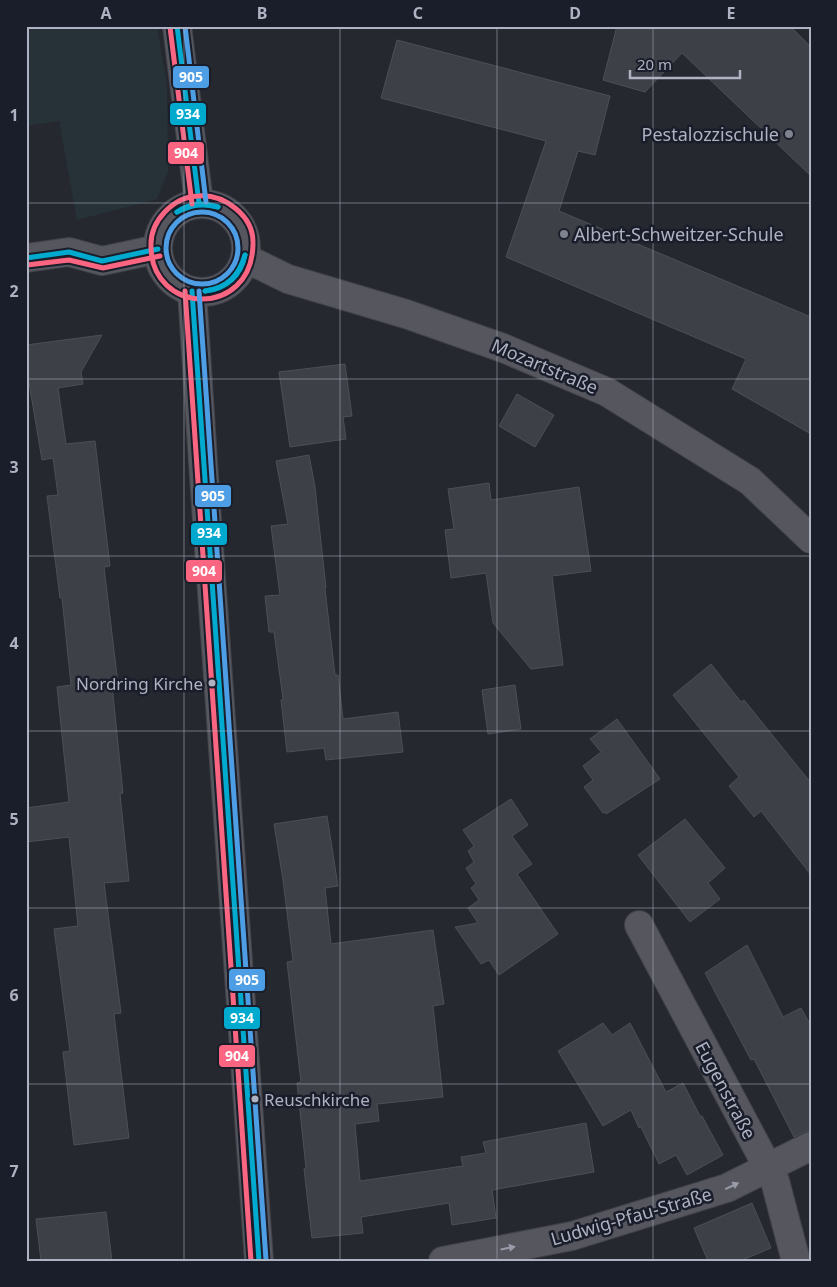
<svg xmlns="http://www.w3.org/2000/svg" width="837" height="1287" font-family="'Noto Sans',sans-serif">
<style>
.green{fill:#263238}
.building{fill:#3e4047;stroke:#4d4f58}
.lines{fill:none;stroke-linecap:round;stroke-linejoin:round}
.minor-casing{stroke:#424349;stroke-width:30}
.minor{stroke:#55565e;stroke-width:28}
.bus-1-casing{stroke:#1a1d2a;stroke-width:9}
.bus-2-casing{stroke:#1a1d2a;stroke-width:9}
.bus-3-casing{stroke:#1a1d2a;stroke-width:9}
.bus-1{stroke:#00a9ce;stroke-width:5}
.bus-2{stroke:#fa6682;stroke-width:5}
.bus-3{stroke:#4d9ee5;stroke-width:5}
.oneway{fill:#989ba9}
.grid{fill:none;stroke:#aeb2c2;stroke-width:1;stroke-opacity:0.55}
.poi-dot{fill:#7e828f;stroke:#1a1d2a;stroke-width:2}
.bus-dot{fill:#aeb2c2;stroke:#1a1d2a;stroke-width:2}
.labels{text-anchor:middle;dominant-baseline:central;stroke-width:5;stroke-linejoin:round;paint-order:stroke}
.bus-label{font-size:17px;fill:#aeb2c2;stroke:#1a1d2a;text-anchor:end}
.poi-label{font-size:18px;fill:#aeb2c2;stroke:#1a1d2a;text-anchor:end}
.street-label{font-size:18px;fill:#aeb2c2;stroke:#1a1d2a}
.line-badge{stroke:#1a1d2a;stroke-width:2}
.badge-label{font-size:14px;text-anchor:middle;font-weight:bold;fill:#fff}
.neatline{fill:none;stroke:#aeb2c2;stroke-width:2}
.grid-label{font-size:16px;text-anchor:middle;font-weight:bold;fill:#aeb2c2}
</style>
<rect width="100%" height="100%" fill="#262830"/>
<polygon class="green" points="26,26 157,26 167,85 168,172 157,199 77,220 59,121 26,126"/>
<g class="building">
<polygon points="617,26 790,26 811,47 811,176 682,53 645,92 603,80"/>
<polygon points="397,40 610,96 595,155 578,151 559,211 811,317 811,434 732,389 746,359 506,257 546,141 381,98"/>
<polygon points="102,335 81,372 83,384 58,388 66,444 95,441 110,566 104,567 118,684 112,685 123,793 120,794 129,881 104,883 121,1013 114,1014 129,1138 74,1145 63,1052 70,1051 54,929 78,926 69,837 26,842 26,808 69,802 57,687 71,685 62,598 60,598 47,496 58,495 53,458 42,460 26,365 26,345"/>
<polygon points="345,364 352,416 343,417 346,439 290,447 279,372"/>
<polygon points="517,394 554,415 535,447 499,426"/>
<polygon points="309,455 315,487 326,588 325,589 335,675 338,675 343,719 398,712 403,752 326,760 324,748 287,752 281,700 283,699 274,632 269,632 265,596 280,595 271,526 288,524 276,461"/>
<polygon points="489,483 491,500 579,487 591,571 552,576 563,665 531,669 493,623 486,573 451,578 445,530 454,529 448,489"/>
<polygon points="711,664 741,702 744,700 811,783 811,875 761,811 754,817 729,786 739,777 673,695"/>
<polygon points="515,685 521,729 488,734 482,690"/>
<polygon points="617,719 660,779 606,814 605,812 603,813 584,787 593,780 583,766 601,752 590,739"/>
<polygon points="511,799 528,825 512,836 532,864 517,874 558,934 499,975 489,960 481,964 455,927 478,923 468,908 479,900 471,888 476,884 466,868 474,862 468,851 474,846 463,830"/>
<polygon points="327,816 338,886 325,888 331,944 433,930 444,1004 433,1006 443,1097 377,1104 379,1121 355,1124 360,1181 463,1166 461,1157 486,1153 483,1142 586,1123 594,1172 492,1190 496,1218 452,1225 449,1203 361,1217 363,1233 312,1238 304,1169 306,1168 297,1083 301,1082 287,962 293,961 283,880 274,824"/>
<polygon points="685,819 725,868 708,883 720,899 690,922 638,855"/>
<polygon points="747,945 783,1017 801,1008 811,1026 811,1131 804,1132 794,1137 754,1059 751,1060 705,973"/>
<polygon points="603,1023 612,1035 630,1023 666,1092 683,1083 700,1116 702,1116 723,1155 687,1175 676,1155 659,1164 641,1127 639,1128 631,1110 603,1126 558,1051"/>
<polygon points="752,1203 771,1248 740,1261 708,1261 694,1228"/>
<polygon points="106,1212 112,1261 41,1261 36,1219"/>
</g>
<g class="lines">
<defs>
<g id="minor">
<polyline points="177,26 199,203"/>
<circle cx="202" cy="248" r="44"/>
<polyline points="26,258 69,252 102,261 158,249"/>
<polyline points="245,258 288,279 406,314 503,348 607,392 750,481 811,539"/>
<polyline points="192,291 204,477 259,1261"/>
<polyline points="639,925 775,1181 796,1261"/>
<polyline points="443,1261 572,1236 727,1188 811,1146"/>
</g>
</defs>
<use href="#minor" class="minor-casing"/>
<use href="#minor" class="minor"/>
<defs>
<g id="bus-1">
<polyline points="177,26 199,203"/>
<path d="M 177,212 C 190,203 202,202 218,207"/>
<path d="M 177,212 C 192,205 201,203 218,207"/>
<polyline points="26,258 69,252 102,261 158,249"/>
<polyline points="192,291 259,1261"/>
<path d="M 205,291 C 226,289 241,276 245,255"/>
<path d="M 205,291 C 228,288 239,275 245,255"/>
</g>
<g id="bus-2">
<polyline points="170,27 192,204"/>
<path d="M 253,242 C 253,216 225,194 198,196 C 173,197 150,221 151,246 C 151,315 252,319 253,244"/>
<polyline points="27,265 69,260 103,268 160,256"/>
<polyline points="185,291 251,1261"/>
</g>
<g id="bus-3">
<polyline points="185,26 206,202"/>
<circle cx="202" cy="248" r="36"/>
<polyline points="199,291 266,1260"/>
</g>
</defs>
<use href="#bus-1" class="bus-1-casing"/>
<use href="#bus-2" class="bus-2-casing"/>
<use href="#bus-3" class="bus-3-casing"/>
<use href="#bus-1" class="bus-1"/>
<use href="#bus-2" class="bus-2"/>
<use href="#bus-3" class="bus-3"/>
</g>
<defs><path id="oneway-solid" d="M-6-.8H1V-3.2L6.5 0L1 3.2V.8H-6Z" transform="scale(1.25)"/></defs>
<g class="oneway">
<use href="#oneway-solid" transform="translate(732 1186) rotate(-25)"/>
<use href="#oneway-solid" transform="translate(508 1248) rotate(-11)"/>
</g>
<path class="grid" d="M 184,26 L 184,1261M 340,26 L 340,1261M 497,26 L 497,1261M 653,26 L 653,1261M 26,203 L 811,203M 26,379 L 811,379M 26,556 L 811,556M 26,731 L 811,731M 26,908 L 811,908M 26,1084 L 811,1084"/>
<g class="poi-dot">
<circle cx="789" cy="134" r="5"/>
<circle cx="564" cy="234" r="5"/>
</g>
<g class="bus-dot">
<circle cx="212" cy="683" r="4.5"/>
<circle cx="255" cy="1099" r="4.5"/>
</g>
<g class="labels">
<g class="bus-label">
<text x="203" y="683">Nordring Kirche</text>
<text x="264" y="1099" text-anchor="start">Reuschkirche</text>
</g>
<g class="poi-label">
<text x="779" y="134">Pestalozzischule</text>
<text x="574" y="234" text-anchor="start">Albert-Schweitzer-Schule</text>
</g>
<g class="street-label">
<text transform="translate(545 366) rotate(23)">Mozartstraße</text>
<text transform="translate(726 1090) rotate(62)">Eugenstraße</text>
<text transform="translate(631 1216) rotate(-16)">Ludwig-Pfau-Straße</text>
</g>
</g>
<g class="line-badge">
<rect x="172" y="65" width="38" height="24" rx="5" fill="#4d9ee5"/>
<rect x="169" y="102" width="38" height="24" rx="5" fill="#00a9ce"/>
<rect x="167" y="141" width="38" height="24" rx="5" fill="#fa6682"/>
<rect x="194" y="484" width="38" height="24" rx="5" fill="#4d9ee5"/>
<rect x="190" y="522" width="38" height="24" rx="5" fill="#00a9ce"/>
<rect x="185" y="559" width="38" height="24" rx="5" fill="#fa6682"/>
<rect x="228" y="968" width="38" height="24" rx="5" fill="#4d9ee5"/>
<rect x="223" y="1006" width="38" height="24" rx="5" fill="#00a9ce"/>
<rect x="218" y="1044" width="38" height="24" rx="5" fill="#fa6682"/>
</g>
<g class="badge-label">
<text x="191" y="82">905</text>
<text x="188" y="119">934</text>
<text x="186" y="158">904</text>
<text x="213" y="501">905</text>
<text x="209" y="538">934</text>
<text x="204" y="576">904</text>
<text x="247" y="985">905</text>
<text x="242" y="1023">934</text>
<text x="237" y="1061">904</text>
</g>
<rect width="837" height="1287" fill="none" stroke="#1a1d2a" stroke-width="55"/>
<path d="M630 70v8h110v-8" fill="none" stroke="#aeb2c2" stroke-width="2.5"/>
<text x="637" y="70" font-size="15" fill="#aeb2c2" stroke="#1a1d2a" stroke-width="4" paint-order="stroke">20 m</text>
<rect x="28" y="28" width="782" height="1232" class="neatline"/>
<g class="grid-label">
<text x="106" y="19">A</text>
<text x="262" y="19">B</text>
<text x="418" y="19">C</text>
<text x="575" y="19">D</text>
<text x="731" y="19">E</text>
<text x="14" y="121">1</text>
<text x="14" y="297">2</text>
<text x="14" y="473">3</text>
<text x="14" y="649">4</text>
<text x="14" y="825">5</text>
<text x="14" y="1001">6</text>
<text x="14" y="1177">7</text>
</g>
</svg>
